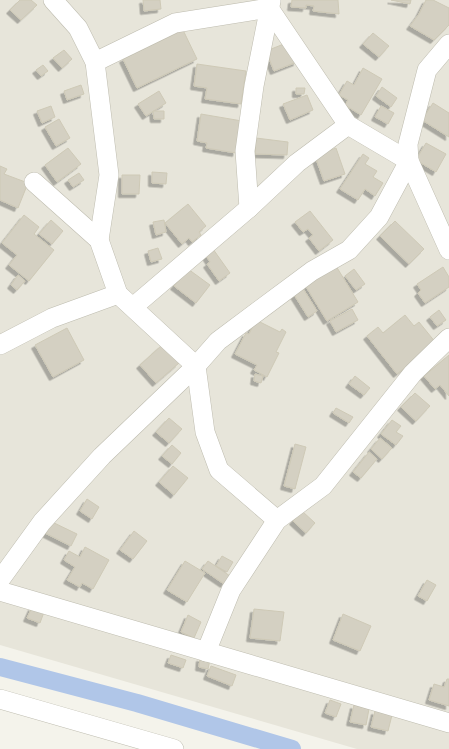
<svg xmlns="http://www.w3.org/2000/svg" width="449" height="749" font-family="Barlow,sans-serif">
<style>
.residential{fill:#e7e5da}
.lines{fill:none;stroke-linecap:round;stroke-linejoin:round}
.canal{stroke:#b0c6e8;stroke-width:18}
.building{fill:#d4d0c2;stroke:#cec9b6;filter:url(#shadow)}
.street-casing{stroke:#bebcaf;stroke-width:20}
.street{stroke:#fff;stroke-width:19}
</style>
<defs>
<filter id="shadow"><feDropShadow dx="-3.5" dy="3.5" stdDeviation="0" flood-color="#0004"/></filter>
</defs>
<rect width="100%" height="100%" fill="#f4f3eb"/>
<polygon class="residential" points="0,0 449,0 449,749 357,749 0,645"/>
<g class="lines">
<polyline class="canal" points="0,667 137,703 292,749"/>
</g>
<g class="building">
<polygon points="20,0 31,0 37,5 21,20 10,10"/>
<polygon points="143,0 160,0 161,9 144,11"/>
<polygon points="292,0 338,0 339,14 313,11 314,6 306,5 306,8 291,7"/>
<polygon points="391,0 411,0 410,4"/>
<polygon points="426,0 433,0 449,8 449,25 434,40 410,26 419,14"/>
<polygon points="183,30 197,59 137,88 123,59"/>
<polygon points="373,33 389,46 379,57 363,44"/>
<polygon points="289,42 297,62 274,71 266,51"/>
<polygon points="64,50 72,59 62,68 53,58"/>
<polygon points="197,64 246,71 241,104 205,99 207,88 194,86"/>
<polygon points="43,65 48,71 41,76 36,70"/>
<polygon points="363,68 382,79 361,115 345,105 348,100 339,95 347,81 354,85"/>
<polygon points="81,85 84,94 67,100 64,91"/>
<polygon points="382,87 397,98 391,107 376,96"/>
<polygon points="296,88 305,88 304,94 296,94"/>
<polygon points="159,91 166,103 146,116 138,104"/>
<polygon points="307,95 313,110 290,120 283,104"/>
<polygon points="433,103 449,113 449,137 422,120"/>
<polygon points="51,106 55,117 42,123 37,111"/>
<polygon points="381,106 394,113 388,124 375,117"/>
<polygon points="153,111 164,111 164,119 154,119"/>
<polygon points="201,114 242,121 236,153 206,148 207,143 197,141"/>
<polygon points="59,119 70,138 56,146 45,127"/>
<polygon points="256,138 288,142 287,155 255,154"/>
<polygon points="426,143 446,154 436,172 416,160"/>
<polygon points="68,148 81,164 57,182 45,165"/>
<polygon points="336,148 345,174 324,181 315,156"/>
<polygon points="363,154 369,158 365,164 377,171 373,177 383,183 375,196 365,189 358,200 340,189"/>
<polygon points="0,166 7,169 4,174 28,183 18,208 0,200"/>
<polygon points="152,172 167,173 166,184 152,183"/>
<polygon points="79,173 84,180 73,187 68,180"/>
<polygon points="122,175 140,175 139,194 122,194"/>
<polygon points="188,204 206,226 199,232 201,235 192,242 189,238 182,244 165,223"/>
<polygon points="310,211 333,240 319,251 309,238 313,235 308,229 303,232 295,222"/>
<polygon points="24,215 39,227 34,234 54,250 29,281 9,265 17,255 2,243"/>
<polygon points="51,220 63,231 52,244 39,234"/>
<polygon points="164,220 166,232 156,235 153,222"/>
<polygon points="395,221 424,249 409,264 380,236"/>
<polygon points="158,248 162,259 151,262 148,251"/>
<polygon points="213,249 230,273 219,281 207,264 210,262 205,254"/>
<polygon points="336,266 358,302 327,321 305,285"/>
<polygon points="443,267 449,277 449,287 425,303 418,293 421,290 417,284"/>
<polygon points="188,269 210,285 196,303 174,286"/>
<polygon points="354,269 365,284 356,290 345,276"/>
<polygon points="18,275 25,281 17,290 11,285"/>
<polygon points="302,287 317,311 308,317 293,293"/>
<polygon points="352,309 358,320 336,332 330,321"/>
<polygon points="439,310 446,320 437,326 430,317"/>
<polygon points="405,315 414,326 419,322 436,343 397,374 367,336 378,327 383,333"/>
<polygon points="256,320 280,332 282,329 286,332 276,352 279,353 267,377 254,370 257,365 235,354 246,333 249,334"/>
<polygon points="67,328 84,360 53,377 35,345"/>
<polygon points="162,345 179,363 156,383 140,365"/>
<polygon points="449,355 449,396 440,385 435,389 424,376"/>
<polygon points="255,374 263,376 261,383 254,381"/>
<polygon points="355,376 370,388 364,395 349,384"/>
<polygon points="415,393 430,406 416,421 401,407"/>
<polygon points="336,408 353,417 349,423 333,413"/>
<polygon points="169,418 182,429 169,443 156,432"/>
<polygon points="392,420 401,426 396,432 403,436 396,445 381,434"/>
<polygon points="380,438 392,448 382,459 371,449"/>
<polygon points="295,444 306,447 295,489 284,486"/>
<polygon points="172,445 181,453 172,464 162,456"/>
<polygon points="369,452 377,459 361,478 353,472"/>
<polygon points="173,466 188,478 174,495 159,482"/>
<polygon points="87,499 99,507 92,519 80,511"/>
<polygon points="302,511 315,523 306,533 293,521"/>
<polygon points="48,520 77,534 71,546 43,532"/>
<polygon points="134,531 147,541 133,559 120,550"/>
<polygon points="85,547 109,560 93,589 82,583 80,587 67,580 75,567 64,560 69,551 80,557"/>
<polygon points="222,556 233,562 227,572 216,566"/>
<polygon points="185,561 205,573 187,602 167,590"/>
<polygon points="208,561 230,576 224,584 202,569"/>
<polygon points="427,580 436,585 427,601 418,596"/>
<polygon points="32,607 44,612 40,623 27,618"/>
<polygon points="254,609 284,612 280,641 250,638"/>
<polygon points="343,614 371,626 360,651 333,640"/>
<polygon points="188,615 201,622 194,638 181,632"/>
<polygon points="171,655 186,660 183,668 168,663"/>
<polygon points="200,658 210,660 208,669 199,667"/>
<polygon points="211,666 236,675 232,686 207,676"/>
<polygon points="447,679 449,679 449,706 429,700 434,684 444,687"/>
<polygon points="330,700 341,704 336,717 325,713"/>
<polygon points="354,705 369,709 366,725 350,722"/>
<polygon points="375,711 392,715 388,731 371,727"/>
</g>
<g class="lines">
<defs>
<g id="street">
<polyline points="53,0 78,28 95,62 109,175 99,240"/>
<polyline points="95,62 175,23 269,8 348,125 409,161 449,250"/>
<polyline points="34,182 99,240 118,294 196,366 205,432 219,470 277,520"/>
<polyline points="249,208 245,151 254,86 271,1"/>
<polyline points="133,307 249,208 297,163 348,125"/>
<polyline points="0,345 52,318 118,294"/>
<polyline points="0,580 42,522 102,456 196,366 218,341 312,271 349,250 379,217 409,161 408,144 427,70 449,44"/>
<polyline points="0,591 449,723"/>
<polyline points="206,652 231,590 277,520 323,486 413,373 449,338"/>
<polyline points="0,699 174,749"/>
</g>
</defs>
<use href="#street" class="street-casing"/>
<use href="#street" class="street"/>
</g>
</svg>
